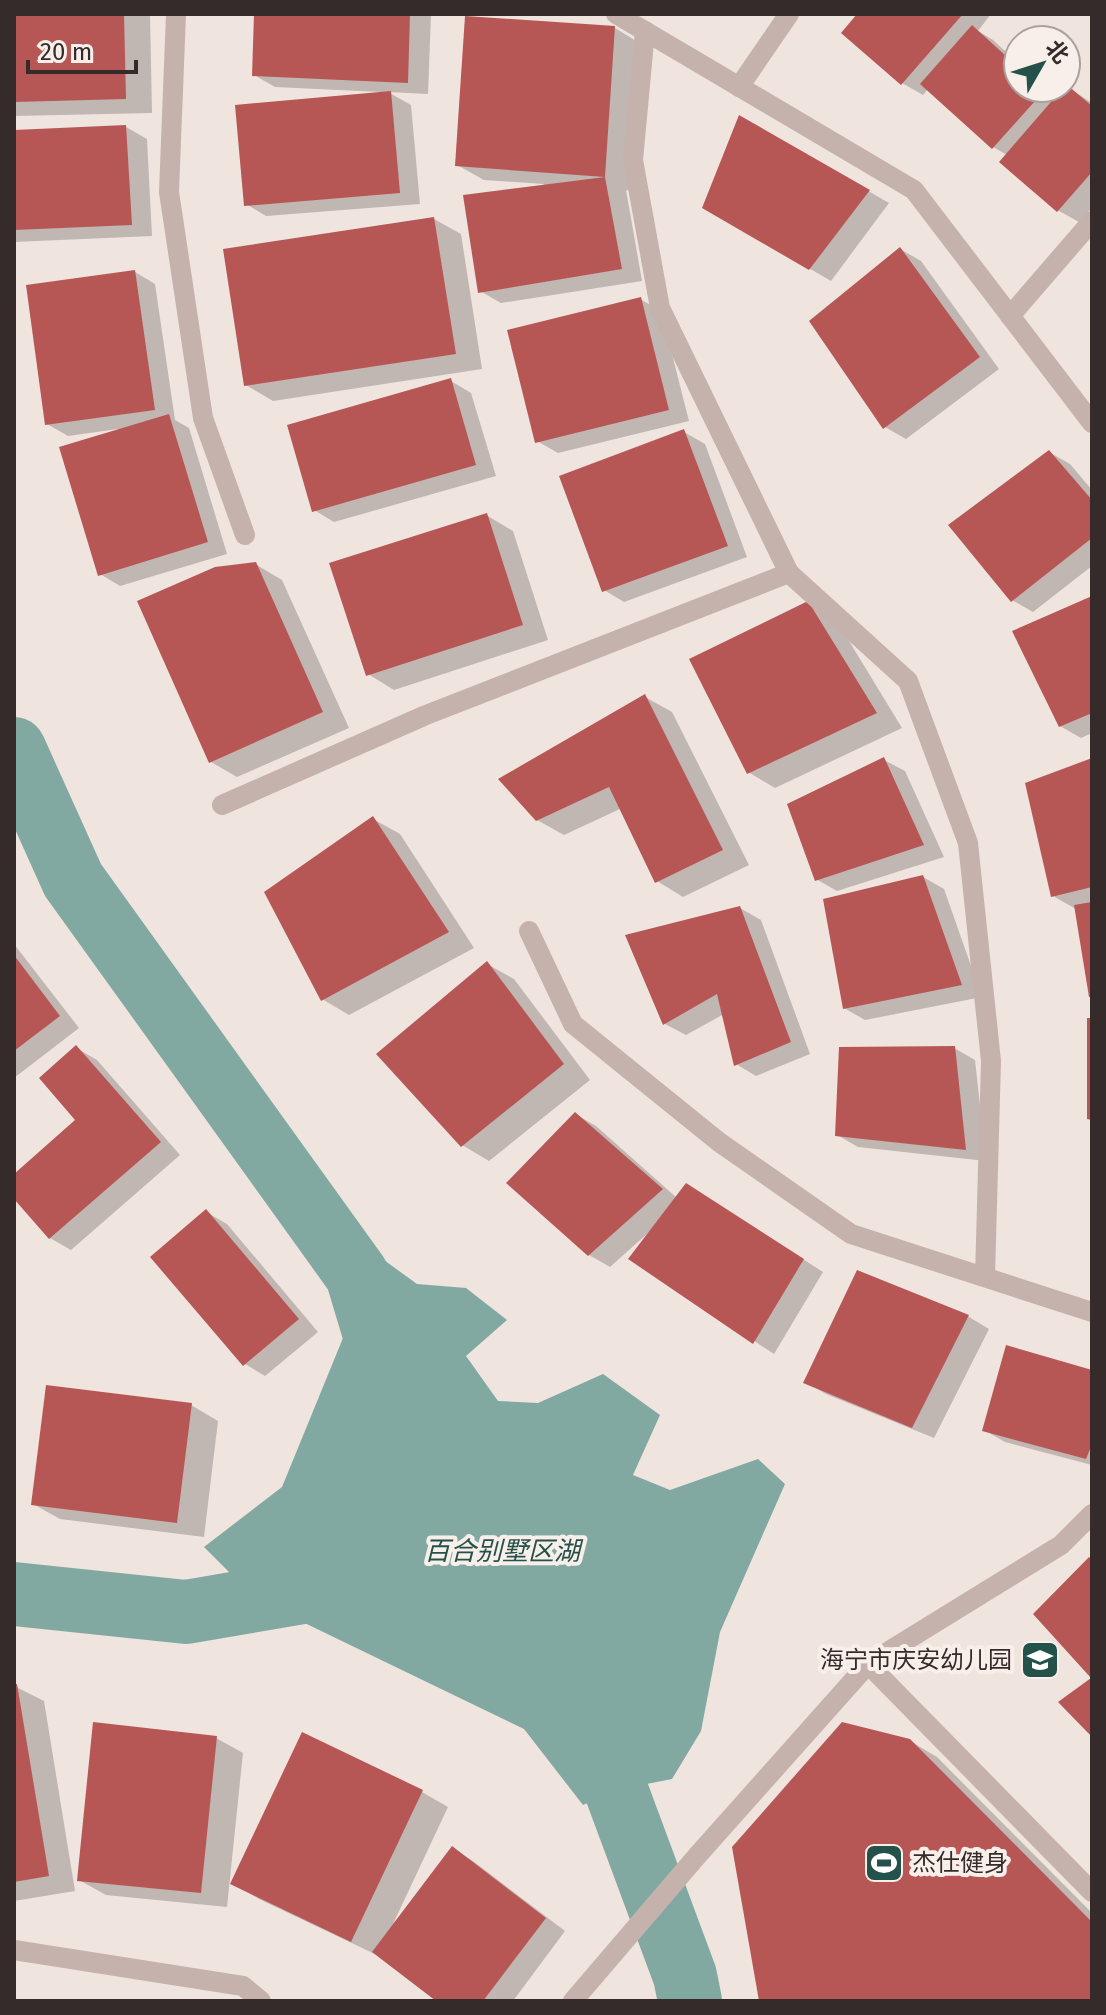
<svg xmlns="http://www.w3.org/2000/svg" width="1106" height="2015" font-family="'Fira Sans','Noto Sans SC',sans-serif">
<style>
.water{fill:#81a9a2}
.shadow{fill:#0003}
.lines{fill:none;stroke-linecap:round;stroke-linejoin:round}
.river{stroke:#81a9a2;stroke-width:64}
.building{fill:#b75755}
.minor{stroke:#c6b2ac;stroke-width:20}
.labels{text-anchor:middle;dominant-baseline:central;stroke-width:8;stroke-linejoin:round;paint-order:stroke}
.poi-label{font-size:24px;fill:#352b2a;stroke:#f8efea;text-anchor:end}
.water-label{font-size:26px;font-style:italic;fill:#24524b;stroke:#f8efea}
</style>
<rect width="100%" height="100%" fill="#f0e4df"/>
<polygon class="water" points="377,1255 417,1284 466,1288 507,1320 466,1356 498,1401 538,1403 603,1374 660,1415 633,1475 670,1490 758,1459 785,1484 720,1632 701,1731 672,1779 616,1790 583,1805 524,1729 257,1600 204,1547 282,1487"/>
<g class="shadow">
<polygon points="14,14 150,14 152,113 14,116"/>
<polygon points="256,14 431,14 428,94 388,92 411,105 420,204 266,216 246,204 381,94 381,92 275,87 254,75"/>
<polygon points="860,14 991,14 978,31 993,40 1018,63 1018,88 1046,88 1057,98 1067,87 1092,103 1092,208 1079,222 1059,211 1002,161 1007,155 993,147 928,89 923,95 902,83"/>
<polygon points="615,28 641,44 632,191 626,190 642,281 501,303 480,291 544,184 484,180 457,165"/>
<polygon points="740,117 889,203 831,281 704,207"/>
<polygon points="126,127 147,139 152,236 14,242 14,132"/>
<polygon points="434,219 461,234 482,369 273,401 246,385"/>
<polygon points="900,249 921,261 999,369 906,439 885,427"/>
<polygon points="135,272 155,284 175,420 189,428 227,554 120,586 100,574 118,429 68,436 47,424"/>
<polygon points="640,299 661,311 689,421 558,453 537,441"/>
<polygon points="451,381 471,393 496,476 334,522 314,510"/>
<polygon points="684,432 705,444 747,557 624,602 604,590"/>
<polygon points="1049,452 1070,464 1092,490 1092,566 1033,612 1012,600"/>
<polygon points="486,515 513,531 548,640 394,690 368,674"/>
<polygon points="255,564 282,580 349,728 237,777 211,762"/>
<polygon points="1092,598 1092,733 1081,738 1060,726"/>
<polygon points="808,603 835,618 902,728 775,788 748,772"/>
<polygon points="645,697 672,712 749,865 683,897 657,881 622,808 564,835 537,820"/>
<polygon points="884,760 905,771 944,857 837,891 816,879"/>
<polygon points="1092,760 1092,997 1076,909 1053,896"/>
<polygon points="373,819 400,834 474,948 349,1015 322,999"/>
<polygon points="923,877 944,889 982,997 865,1020 844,1008"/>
<polygon points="740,908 761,920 810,1054 756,1076 736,1064 724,1014 686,1035 665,1024"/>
<polygon points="14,944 79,1028 14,1078"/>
<polygon points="487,964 514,979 590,1080 489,1161 462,1145"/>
<polygon points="76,1048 97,1060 180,1155 71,1250 50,1238 14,1196 14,1177 78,1120"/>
<polygon points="954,1048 975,1060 986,1161 858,1147 837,1135"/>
<polygon points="575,1114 596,1126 677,1198 707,1198 823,1272 774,1354 630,1259 649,1234 648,1233 610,1267 589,1255"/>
<polygon points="206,1212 227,1224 318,1332 265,1376 245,1364"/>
<polygon points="858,1272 969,1317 989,1329 934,1438 826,1394 806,1382"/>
<polygon points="1092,1372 1092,1465 1005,1442 984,1430"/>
<polygon points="191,1405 218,1421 204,1537 60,1519 33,1504"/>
<polygon points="14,1686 44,1701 75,1891 14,1901"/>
<polygon points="216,1738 243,1753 227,1907 106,1895 79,1880"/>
<polygon points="910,1741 937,1757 1092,1913 1092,2001 762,2001"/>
<polygon points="422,1792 448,1807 393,1924 453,1849 473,1861 565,1931 513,2001 439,2001 379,1956 259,1899 232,1883"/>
</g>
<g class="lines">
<g class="river">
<polyline points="14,749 73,880 357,1275 388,1378"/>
<polyline points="14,1594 186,1612 344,1585"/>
<polyline points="570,1718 616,1790 685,1976 690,2001"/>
</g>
</g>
<g class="building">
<polygon points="14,14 124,14 126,99 14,102"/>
<polygon points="254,14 410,14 408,83 252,76"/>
<polygon points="857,14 963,14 901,85 841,33"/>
<polygon points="465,16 615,26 605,177 455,166"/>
<polygon points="972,25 1018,67 1018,88 1041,88 1044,91 992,149 920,84"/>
<polygon points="1066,84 1092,106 1092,172 1057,212 999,162 1063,88 1066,88"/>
<polygon points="391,91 400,193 244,206 235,105"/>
<polygon points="739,115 870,190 809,270 702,208"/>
<polygon points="126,125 132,225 14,230 14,130"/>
<polygon points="605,177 622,269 478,293 463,195"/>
<polygon points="434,217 456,354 244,386 223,249"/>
<polygon points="900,247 980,357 883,429 809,321"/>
<polygon points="135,270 155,410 45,425 26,285"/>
<polygon points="641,297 669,410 535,443 507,330"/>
<polygon points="451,378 476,465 312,512 287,425"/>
<polygon points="169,414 208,542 98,576 59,447"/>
<polygon points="684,429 728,546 602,592 559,476"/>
<polygon points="1049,450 1092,500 1092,538 1011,602 948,525"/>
<polygon points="487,513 523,625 366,676 329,563"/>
<polygon points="256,562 323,712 209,763 137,601 215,567"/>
<polygon points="1092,596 1092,713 1059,727 1012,631"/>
<polygon points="808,601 877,713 747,774 689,659"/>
<polygon points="645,694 723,850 655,883 609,787 536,821 498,779"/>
<polygon points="884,757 924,845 815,881 787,804"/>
<polygon points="1092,758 1092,887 1051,897 1025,783"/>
<polygon points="373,816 449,932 321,1001 264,892"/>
<polygon points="923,875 962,985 843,1009 823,899"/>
<polygon points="1092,902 1092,997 1089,997 1074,905"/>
<polygon points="740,906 791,1042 734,1066 717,994 663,1025 625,935"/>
<polygon points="14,955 60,1016 14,1051"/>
<polygon points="487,961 564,1064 461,1147 376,1054"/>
<polygon points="1087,1018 1092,1018 1092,1120 1087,1119"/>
<polygon points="76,1045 161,1142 49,1239 14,1199 14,1174 75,1120 39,1078"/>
<polygon points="955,1046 966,1150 835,1136 839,1047"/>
<polygon points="575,1112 663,1189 588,1256 506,1183"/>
<polygon points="686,1183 804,1259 753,1344 628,1259"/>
<polygon points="206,1209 299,1319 243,1366 150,1257"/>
<polygon points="857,1270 969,1315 912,1428 803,1383"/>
<polygon points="1006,1345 1092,1370 1092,1444 1086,1459 982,1431"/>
<polygon points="46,1385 192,1403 177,1523 31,1505"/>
<polygon points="1089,1557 1092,1559 1092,1737 1058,1702 1091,1678 1033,1614"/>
<polygon points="14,1684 17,1684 49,1876 14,1882"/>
<polygon points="93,1722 217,1736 201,1893 77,1881"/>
<polygon points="842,1722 910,1739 1092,1922 1092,2001 759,2001 732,1847"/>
<polygon points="302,1732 423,1790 351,1942 230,1884"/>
<polygon points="452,1846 546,1918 483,2001 436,2001 372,1952"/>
</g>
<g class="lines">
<g class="minor">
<polyline points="176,14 169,192 203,418 245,535"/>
<polyline points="616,14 914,190 1092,423"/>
<polyline points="645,31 633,160 660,308 789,573"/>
<polyline points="739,87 789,14"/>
<polyline points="1010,316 1092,221"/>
<polyline points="222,805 426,715 789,573 908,681 968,843 991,1061 985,1277"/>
<polyline points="529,931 573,1024 719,1142 851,1234 1092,1312"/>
<polyline points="868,1664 1092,1892"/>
<polyline points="14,1950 243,1986 261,2001"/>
<polyline points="573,2001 697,1856 868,1664 1061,1545 1092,1514"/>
</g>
</g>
<defs>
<symbol id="school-square" viewBox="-11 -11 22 22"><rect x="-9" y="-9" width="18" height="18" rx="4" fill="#24524b" stroke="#f8efea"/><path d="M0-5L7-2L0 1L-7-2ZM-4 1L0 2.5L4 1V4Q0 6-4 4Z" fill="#fff"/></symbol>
<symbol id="stadium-square" viewBox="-11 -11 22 22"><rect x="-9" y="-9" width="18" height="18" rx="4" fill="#24524b" stroke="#f8efea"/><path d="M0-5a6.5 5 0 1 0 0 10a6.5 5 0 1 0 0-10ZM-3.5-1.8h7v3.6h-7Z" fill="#fff"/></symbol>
</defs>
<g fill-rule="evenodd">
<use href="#school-square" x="1018" y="1638" width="44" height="44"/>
<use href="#stadium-square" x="862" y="1841" width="44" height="44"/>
</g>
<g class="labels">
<g class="poi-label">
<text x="1012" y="1660">海宁市庆安幼儿园</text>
<text x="912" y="1863" text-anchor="start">杰仕健身</text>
</g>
<g class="water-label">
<text x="502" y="1551">百合别墅区湖</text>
</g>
</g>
<rect width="1106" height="2015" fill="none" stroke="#352b2a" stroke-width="32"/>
<g transform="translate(1042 64) rotate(51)"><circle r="38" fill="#f8efea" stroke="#aaa19d" stroke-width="2"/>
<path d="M0-6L14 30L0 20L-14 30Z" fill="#24524b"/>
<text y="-12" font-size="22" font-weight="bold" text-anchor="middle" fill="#352b2a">北</text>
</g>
<path d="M28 60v12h108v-12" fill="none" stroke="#352b2a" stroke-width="4"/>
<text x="40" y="60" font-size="24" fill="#352b2a" stroke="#f8efea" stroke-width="6" paint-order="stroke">20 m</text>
</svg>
